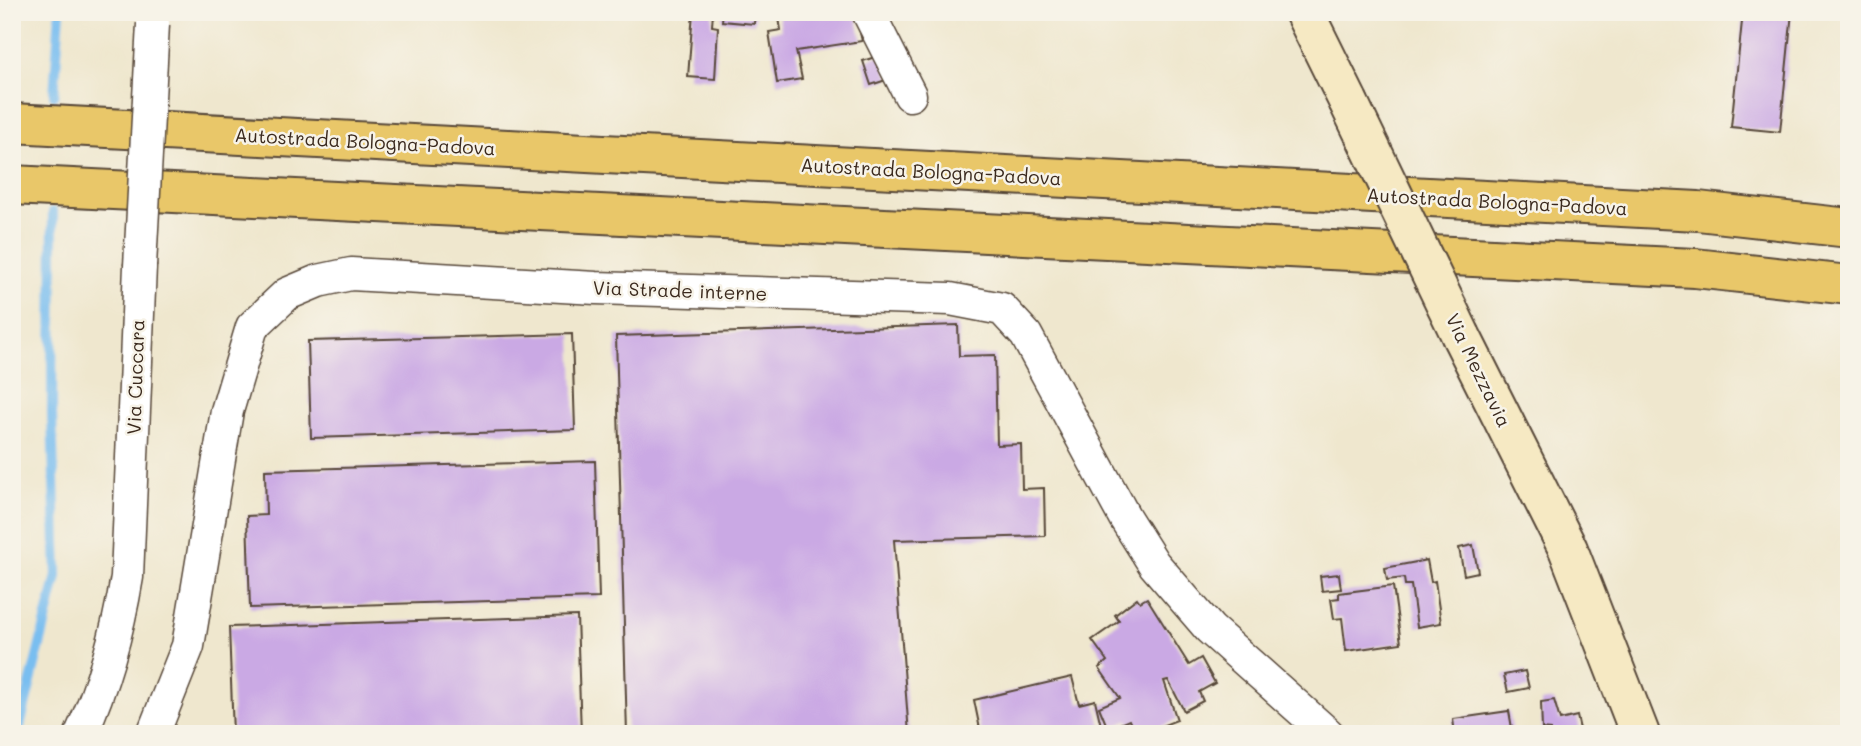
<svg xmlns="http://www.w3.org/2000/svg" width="1861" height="746" font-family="Mali,sans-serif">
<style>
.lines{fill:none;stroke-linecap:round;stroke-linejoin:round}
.stream{stroke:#79bef0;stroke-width:10}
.building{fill:#caa9e4}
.street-casing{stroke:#564638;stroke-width:35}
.secondary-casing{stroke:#564638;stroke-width:42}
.highway-casing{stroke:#564638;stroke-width:42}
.street{stroke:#fff;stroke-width:32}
.secondary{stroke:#f6e9c3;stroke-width:38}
.highway{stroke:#e9c769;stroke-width:38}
.street-bridge-casing{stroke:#564638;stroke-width:35;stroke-linecap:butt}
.secondary-bridge-casing{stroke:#564638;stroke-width:42;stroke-linecap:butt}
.street-bridge{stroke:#fff;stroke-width:32}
.secondary-bridge{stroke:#f6e9c3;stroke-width:38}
.labels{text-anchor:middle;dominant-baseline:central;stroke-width:5;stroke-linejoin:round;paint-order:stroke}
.street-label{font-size:19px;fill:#3b2a1e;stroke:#f7f3e8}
</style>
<rect width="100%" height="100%" fill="#f7f3e8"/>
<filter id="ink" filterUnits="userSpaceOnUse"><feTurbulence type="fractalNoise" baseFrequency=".0143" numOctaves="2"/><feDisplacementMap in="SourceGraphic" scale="14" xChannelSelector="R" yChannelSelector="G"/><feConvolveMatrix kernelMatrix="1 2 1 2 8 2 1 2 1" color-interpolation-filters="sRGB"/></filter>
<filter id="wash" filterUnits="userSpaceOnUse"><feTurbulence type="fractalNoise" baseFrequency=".00686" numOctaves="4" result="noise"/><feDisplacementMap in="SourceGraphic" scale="28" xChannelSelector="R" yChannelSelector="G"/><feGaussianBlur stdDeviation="1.57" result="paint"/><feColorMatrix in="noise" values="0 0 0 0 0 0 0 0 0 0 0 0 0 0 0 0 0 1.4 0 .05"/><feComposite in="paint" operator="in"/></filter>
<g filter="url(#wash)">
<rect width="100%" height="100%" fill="#efe7ce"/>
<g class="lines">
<g class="stream">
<polyline points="54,95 60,12"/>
<polyline points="15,734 20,726 57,576 52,413 53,212"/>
</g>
</g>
<g id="blocks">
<g class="building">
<polygon points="693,12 713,12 712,26 718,27 715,79 688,77"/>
<polygon points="723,12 755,12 754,24 722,21"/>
<polygon points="778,12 855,12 862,41 796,51 802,79 777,83 769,32 781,30"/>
<polygon points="1743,12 1792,12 1780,132 1731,127"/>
<polygon points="881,55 889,79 871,85 863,61"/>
<polygon points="958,325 959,356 995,355 997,445 1021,444 1022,489 1044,488 1045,536 894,540 909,734 627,734 616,336"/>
<polygon points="572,334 575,430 311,438 308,341"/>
<polygon points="595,461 599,598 250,608 247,516 266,515 265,470"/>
<polygon points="1473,545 1478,572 1464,575 1459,548"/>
<polygon points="1427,560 1431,582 1435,581 1441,623 1417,627 1411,585 1405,585 1404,578 1387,580 1385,568"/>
<polygon points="1339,574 1341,589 1322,591 1320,576"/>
<polygon points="1393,586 1401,643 1346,651 1342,618 1334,619 1331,599 1339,598 1339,593"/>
<polygon points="1137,598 1140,602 1147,598 1189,665 1201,658 1215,683 1199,692 1203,701 1184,711 1168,680 1164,681 1177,720 1141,734 1135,734 1129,720 1108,729 1099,707 1120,698 1099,668 1107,661 1092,640 1119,621 1115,615"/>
<polygon points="577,616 581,734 233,734 229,627"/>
<polygon points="1525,671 1529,688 1508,692 1504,675"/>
<polygon points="1072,677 1079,704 1095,700 1102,730 1084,734 981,734 974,700"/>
<polygon points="1554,700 1560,720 1577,716 1581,734 1551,734 1551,730 1542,729 1541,702"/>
<polygon points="1509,711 1513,734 1455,734 1453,719"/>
</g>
</g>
</g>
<g filter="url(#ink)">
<use href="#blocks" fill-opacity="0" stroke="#564638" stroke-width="2"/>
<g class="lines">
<defs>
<g id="street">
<polyline points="868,12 910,95"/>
<path d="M 81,734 C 104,683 118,632 127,577 L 140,266"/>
<polyline points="153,734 188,646 227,411 252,327 287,294 318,281 351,274 596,288 950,299 1002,309 1026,335 1125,518 1154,564 1210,629 1328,734"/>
</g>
<g id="secondary">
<polyline points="1304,12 1348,101"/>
<polyline points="1461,336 1568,549 1640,734"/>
</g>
<g id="highway">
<polyline points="12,123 1698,211 1849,228"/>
<polyline points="12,185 1695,268 1849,285"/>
</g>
</defs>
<use href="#street" class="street-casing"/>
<use href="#secondary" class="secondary-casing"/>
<use href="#highway" class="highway-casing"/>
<use href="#street" class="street"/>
<use href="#secondary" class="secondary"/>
<use href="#highway" class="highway"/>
<defs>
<polyline id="street-bridge" points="140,266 153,24"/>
<polyline id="secondary-bridge" points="1348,101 1461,336"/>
</defs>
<use href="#street-bridge" class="street-bridge-casing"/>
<use href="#secondary-bridge" class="secondary-bridge-casing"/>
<use href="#street-bridge" class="street-bridge"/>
<use href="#secondary-bridge" class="secondary-bridge"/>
</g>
</g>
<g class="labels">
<g class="street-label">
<text transform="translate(365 141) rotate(3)">Autostrada Bologna-Padova</text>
<text transform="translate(931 171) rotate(3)">Autostrada Bologna-Padova</text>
<text transform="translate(1497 201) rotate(3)">Autostrada Bologna-Padova</text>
<text transform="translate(680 290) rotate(2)">Via Strade interne</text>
<text transform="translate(1479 370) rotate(64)">Via Mezzavia</text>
<text transform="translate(135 377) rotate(-88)">Via Cuccara</text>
</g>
</g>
<rect width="1861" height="746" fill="none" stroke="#f7f3e8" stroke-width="42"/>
</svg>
